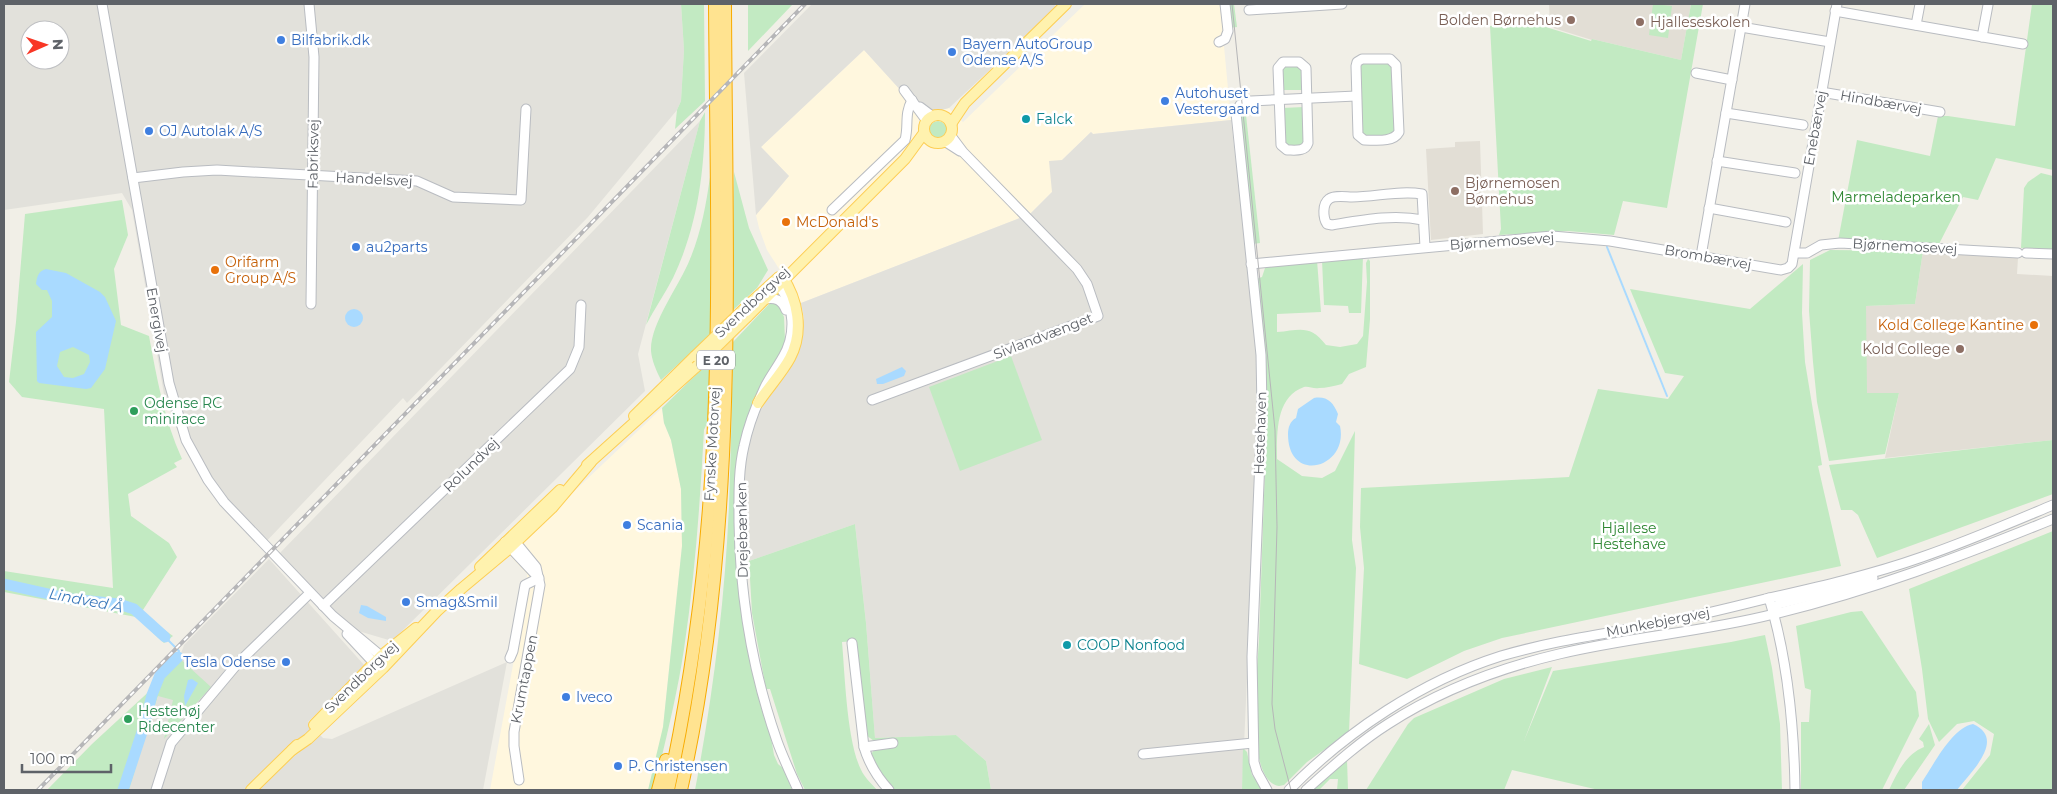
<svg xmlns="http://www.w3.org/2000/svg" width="2057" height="794" font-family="Montserrat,sans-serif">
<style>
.commercial{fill:#fff7de}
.industrial{fill:#e2e1db;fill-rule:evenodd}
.education{fill:#e2ded5}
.green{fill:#c2eac2}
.water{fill:#a9daff;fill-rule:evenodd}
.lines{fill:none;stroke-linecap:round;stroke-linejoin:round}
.stream{stroke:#a9daff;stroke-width:2}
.river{stroke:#a9daff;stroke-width:11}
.minor-casing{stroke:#b9bcc1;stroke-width:11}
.major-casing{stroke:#fdce54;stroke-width:12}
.highway-casing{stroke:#f8ab00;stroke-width:14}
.minor{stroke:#fff;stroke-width:9}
.major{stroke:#fff2ae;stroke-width:10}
.highway{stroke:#ffe390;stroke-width:12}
.tram{stroke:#b6b6b8;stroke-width:1}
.rail-casing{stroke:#b6b6b8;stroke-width:4}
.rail{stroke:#fff;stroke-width:2;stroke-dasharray:5.5;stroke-linecap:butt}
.major-bridge-casing{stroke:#fdce54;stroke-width:12;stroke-linecap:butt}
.major-bridge{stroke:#fff2ae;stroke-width:10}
.education-dot{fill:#8d6e63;stroke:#fff;stroke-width:2}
.shop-dot{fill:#3f7fe0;stroke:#fff;stroke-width:2}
.culture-dot{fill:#0f9aa8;stroke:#fff;stroke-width:2}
.food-dot{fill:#e8710a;stroke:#fff;stroke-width:2}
.leisure-dot{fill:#2e9e5b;stroke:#fff;stroke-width:2}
.labels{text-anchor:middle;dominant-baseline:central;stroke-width:5;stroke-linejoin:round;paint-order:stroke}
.shield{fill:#fff;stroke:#8e9195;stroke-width:1}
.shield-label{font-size:12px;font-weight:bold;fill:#5e6268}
.education-label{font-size:14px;fill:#785e54;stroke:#fff;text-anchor:end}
.shop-label{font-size:14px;fill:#366cbe;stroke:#fff;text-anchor:start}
.street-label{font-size:14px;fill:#5e6268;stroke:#fff}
.culture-label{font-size:14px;fill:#0d838f;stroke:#fff;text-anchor:start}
.park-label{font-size:14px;fill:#2e8732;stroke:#fff}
.food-label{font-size:14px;fill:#c56008;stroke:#fff;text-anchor:start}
.leisure-label{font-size:14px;fill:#27864d;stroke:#fff;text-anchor:start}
.water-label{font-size:15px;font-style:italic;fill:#3b79bb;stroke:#fff}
</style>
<rect width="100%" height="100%" fill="#f1efe7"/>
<g class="commercial">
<polygon points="1085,4 1220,4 1231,120 1093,134 1091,132 1062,160 1052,192 1030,214 801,303 767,250 759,228 756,215 789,176 761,147 864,50 923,115 949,108 963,122"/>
<polygon points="662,408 664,423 671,440 681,489 682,546 663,727 658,755 649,790 490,790 526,594 527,574 508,554"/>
</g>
<g class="industrial">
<path d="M 4,4 L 681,4 L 684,50 L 681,101 L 677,110 L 588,217 L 407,403 L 403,398 L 261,547 L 208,487 L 180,436 L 164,394 L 132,210 L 122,193 L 4,210 ZM 30,30 L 60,30 L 60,60 L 30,60 Z"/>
<polygon points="812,4 1054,4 1056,8 949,108 923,115 864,50 761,147 789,176 756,215 744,73"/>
<polygon points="1231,120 1257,347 1259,410 1242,790 991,790 986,761 956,735 875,738 866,623 855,524 749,561 743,493 744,463 751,428 776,380 798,351 804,318 801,303 1030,214 1052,192 1049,161 1062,160 1091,132 1093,134"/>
<polygon points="700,121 638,354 645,391 392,641 355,630 278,555"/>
<polygon points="269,559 365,666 308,722 323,738 332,739 507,662 483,790 129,790 163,680 179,659 184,645"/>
</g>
<g class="education">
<polygon points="1549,4 1691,4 1681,60 1592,39 1592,5 1592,40 1550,27"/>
<polygon points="1480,141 1483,234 1431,240 1426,149 1455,147 1455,142"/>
<polygon points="1923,251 2018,258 2017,274 2053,276 2053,440 1885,458 1899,393 1866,393 1866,306 1915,304"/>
</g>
<g class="green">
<polygon points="681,4 704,4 705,101 675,129 677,110 681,101 684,50"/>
<polygon points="748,4 793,4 748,51"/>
<polygon points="1228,4 1234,4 1237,27 1230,28"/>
<polygon points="1653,4 1672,6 1668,38 1649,35"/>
<polygon points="1691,4 1703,4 1667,208 1623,201 1614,235 1568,231 1499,235 1501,229 1490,26 1533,23 1591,41 1592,39 1681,60"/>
<polygon points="2032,4 2053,4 2053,170 1996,158 1978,200 1963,197 1938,246 1838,241 1857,140 1930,156 1938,116 1948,116 2015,126"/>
<polygon points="1360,63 1392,63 1396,132 1392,136 1364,137 1360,134"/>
<polygon points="1299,65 1303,69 1304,90 1281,90 1282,66"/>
<polygon points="1304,107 1305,144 1302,147 1287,148 1283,144 1282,108"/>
<path d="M 705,112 C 705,168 698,226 673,278 C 665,294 654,309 646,325 L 700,121 Z"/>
<polygon points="1246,115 1260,243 1253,244 1239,116"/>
<circle cx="938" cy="130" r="9"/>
<polygon points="734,172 749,228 768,270 757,288 732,311"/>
<polygon points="2041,173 2053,176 2053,250 2021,248 2024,188 2028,182"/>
<path d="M 710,177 L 711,334 L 661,380 C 656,370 652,361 651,351 C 650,323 680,285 690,259 C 701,233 706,205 710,177 Z"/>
<path d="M 122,200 L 128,235 L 114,269 L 121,325 L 149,336 C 157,379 164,419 182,459 L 174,463 L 177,467 L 128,494 L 131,516 L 169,543 L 177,557 L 141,613 L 173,636 L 164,643 L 136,617 L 4,592 L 4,571 L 113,588 L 104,409 L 22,397 L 9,382 L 16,322 L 25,214 Z"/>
<polygon points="1830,250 1923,251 1915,304 1866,306 1867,393 1899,393 1885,454 1829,461 1817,402 1813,362 1809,311 1810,260"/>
<polygon points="1363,256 1361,313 1349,313 1348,306 1324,305 1322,260"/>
<path d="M 1368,259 L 1370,261 L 1370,319 L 1366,367 L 1349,374 L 1342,384 C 1334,386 1326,388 1319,388 C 1313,389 1309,386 1304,387 C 1275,397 1277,435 1277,459 L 1302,476 L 1322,478 L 1335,471 L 1355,431 L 1352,540 L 1356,568 L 1349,732 L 1307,762 L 1284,785 L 1279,786 C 1248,781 1256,694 1256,669 L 1257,668 L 1259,640 L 1267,409 L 1265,408 L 1256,279 L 1262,277 L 1265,268 L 1273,265 L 1317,260 L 1321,312 L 1277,314 L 1277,332 C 1300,330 1310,324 1326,345 L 1340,347 L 1357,344 L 1363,336 L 1367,282 L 1366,263 Z"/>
<polygon points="1803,264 1802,313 1805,362 1822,465 1818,466 1841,566 1502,638 1464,651 1407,679 1359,664 1364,568 1360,527 1361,488 1569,477 1598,389 1668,399 1684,376 1665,373 1630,289 1750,309"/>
<path d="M 770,303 L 777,304 L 780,308 L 784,317 L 785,340 L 780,357 L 756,396 L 743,430 L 736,476 L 735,505 L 737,572 L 746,636 L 769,726 L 774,755 L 778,764 L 784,769 L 792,790 L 695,790 C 713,696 725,600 729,505 C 731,450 732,396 733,342 Z"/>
<polygon points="1011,356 1042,440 960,471 929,387"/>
<path d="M 710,361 L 708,421 L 704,430 C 700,503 695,576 684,649 C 677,696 665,743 654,789 L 648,790 L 663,727 L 682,546 L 681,489 L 671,440 L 664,423 L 662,408 Z"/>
<polygon points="2053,440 2053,494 1877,558 1858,515 1852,510 1841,510 1829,465"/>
<path d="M 855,524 L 866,623 L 875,738 L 956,735 L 986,761 L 991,790 L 894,790 L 882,777 L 870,755 L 877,747 L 897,745 L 896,740 L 874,741 L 866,735 L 855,641 L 842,642 C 845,675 847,750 864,775 C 868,781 873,785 877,790 L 805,790 L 797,774 L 770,689 L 766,689 L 752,613 L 749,561 Z"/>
<polygon points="2053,531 2053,790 1962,790 1990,755 1994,734 1974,721 1957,724 1939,742 1928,719 1922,669 1909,589"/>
<polygon points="1862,611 1916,692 1919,716 1882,790 1801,790 1801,722 1809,722 1811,690 1805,688 1796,626 1851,612"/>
<polygon points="1765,635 1772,668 1780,724 1782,790 1599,790 1512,770 1504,790 1366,790 1408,724 1414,718 1504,679 1552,667 1524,741 1553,671 1731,642"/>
<polygon points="178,657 211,687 164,739 173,700 158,696 129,790 47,790 92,744 155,686 165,669"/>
<path d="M 1929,724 L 1935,745 L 1904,790 L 1889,790 C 1897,773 1906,754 1924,747 L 1923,742 L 1919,739 Z"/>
<polygon points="1243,748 1247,752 1252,775 1264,790 1242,790"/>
<polygon points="1347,759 1348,790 1337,790 1338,779 1330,779 1319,790 1313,790"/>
</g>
<g class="water">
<path d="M 46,269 L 66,273 L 100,292 L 105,297 L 116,321 L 105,369 L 91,388 L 86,389 L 39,383 L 37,381 L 36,332 L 52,317 L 52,301 L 47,290 L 42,290 L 36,284 C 37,277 38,271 46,269 ZM 73,347 L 89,355 L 90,362 L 84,374 L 73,378 L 64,377 L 57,366 L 60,352 Z"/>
<circle cx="354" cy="318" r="9"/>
<polygon points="902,367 906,371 904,376 883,384 877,384 876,379"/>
<path d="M 1314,398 C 1327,396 1333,402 1338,414 L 1336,422 L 1340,426 C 1349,468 1288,485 1288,434 C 1288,428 1290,421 1296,418 L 1298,409 Z"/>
<polygon points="361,605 367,606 386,617 386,621 368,618 359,613"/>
<polygon points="192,679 198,683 185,706 184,696 188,680"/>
<path d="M 1973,724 C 2007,739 1970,773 1957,790 L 1922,790 L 1922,782 C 1934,764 1952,728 1973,724 Z"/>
</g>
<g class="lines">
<g class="stream">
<polyline points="1607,247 1667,396"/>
<polyline points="165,637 179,651 178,657"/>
</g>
<g class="river">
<polyline points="4,584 71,599 119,604 134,609 165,637"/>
<polyline points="123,790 144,726 152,695 160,675 178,657"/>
</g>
<defs>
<g id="minor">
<polyline points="102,4 169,383 186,440 208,480 224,502 333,616 381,656"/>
<polyline points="309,4 314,57 311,304"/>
<polyline points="1249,10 1342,4"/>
<polyline points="1835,11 2023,44"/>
<polyline points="1916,25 1920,4"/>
<polyline points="1741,27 1830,42"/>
<polyline points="1982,37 1988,5"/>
<polyline points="1219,42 1225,39 1228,31 1225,4"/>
<path d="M 1362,59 L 1390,59 L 1396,65 L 1399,132 C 1393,143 1375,140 1364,140 L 1358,135 L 1356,66 L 1357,62 Z"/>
<path d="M 1283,62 L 1299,62 L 1306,68 L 1308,143 C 1305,152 1295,150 1287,150 L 1281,145 L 1278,68 Z"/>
<polyline points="1696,73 1732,80"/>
<polyline points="904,90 927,121"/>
<polyline points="1821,92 1940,112"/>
<polyline points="920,107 932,116"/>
<polyline points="1726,113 1803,125"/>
<polyline points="946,142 960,151"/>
<polyline points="1717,161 1795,173"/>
<polyline points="133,178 183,172 217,170 417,181 453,197 521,200 526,109"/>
<polyline points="1709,208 1786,222"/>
<path d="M 832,210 L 905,140 C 909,125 904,115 912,100"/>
<path d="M 1423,220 C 1393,214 1363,220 1332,225 L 1327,224 C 1323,218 1322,204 1329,199 C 1334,195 1346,197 1352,197 C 1375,197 1400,190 1422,194 L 1425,247"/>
<polyline points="1794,253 1807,253 1821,245 1840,243 2018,253"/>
<polyline points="2026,253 2053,254"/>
<polyline points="1701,256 1745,4"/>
<polyline points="1251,264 1552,236 1610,241 1781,270 1788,268 1792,264 1837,4"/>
<path d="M 780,278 L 779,286 C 795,306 796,335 783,357 C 777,368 769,378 764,389 C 755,408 748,427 744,446 C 738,471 739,497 739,522 C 740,596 753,672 777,741 C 783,758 791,774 798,790"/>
<path d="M 765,299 C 776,297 782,300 786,310"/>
<polyline points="872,400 1098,316 1087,284 1077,269 963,152 951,136"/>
<polyline points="513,539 536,567 540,585 514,732 514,746 519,780"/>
<polyline points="505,542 536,575"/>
<path d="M 1769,598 C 1788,660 1794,725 1795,790"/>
<polyline points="323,606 570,369 579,347 581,305"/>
<polyline points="1774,614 1776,607 1779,604 1843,588 1873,578"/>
<polyline points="347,634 374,663 380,667"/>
<path d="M 852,643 L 864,747 C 869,764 877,777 889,790"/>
<polyline points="510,658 513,651 525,585 539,578"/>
<polyline points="864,747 893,743"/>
<polyline points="1143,754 1253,743"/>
<polyline points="156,790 171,743 238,663 310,593"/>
<polyline points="1267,790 1257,772 1254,762 1252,657 1262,409 1261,355 1236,113 1240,105 1251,101 1356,96"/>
<path d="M 1289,790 C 1347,731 1422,681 1501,656 C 1552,641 1604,634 1656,624 C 1693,617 1729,608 1765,599 C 1818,587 1871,575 1922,557 C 1966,542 2010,523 2053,505"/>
<path d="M 1306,790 C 1332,767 1358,743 1388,724 C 1439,691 1500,668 1559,654 C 1630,637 1703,632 1774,614 C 1870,591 1962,556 2053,519"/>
</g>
<g id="major">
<circle cx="938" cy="129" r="14"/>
<polyline points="951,124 965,103 1066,4"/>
<polyline points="748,305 779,277"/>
<polyline points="747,317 905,159 924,133"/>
<path d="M 758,403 C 768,388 782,373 790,358 C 804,331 798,300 782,276"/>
<polyline points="634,416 695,356"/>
<polyline points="587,465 696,367"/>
<polyline points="480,567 560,490"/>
<polyline points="314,725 381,656 416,628"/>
<polyline points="292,750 308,739 383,668 437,611 461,589 510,548 552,508 591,462"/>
<polyline points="251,790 297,745"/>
</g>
<g id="highway">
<polyline points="658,790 666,760"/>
<path d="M 668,790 C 694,670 709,547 714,424 C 720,284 716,144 715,4"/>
<path d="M 681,790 C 739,533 726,266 725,4"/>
</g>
</defs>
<use href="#minor" class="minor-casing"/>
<use href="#major" class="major-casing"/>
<use href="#highway" class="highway-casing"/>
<use href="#minor" class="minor"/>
<use href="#major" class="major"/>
<use href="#highway" class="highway"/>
<polyline class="tram" points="1232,4 1275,430 1277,527 1272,704 1275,729 1291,790"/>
<defs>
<polyline id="rail" points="38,790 805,4"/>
</defs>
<use href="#rail" class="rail-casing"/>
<use href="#rail" class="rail"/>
<defs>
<g id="major-bridge">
<polyline points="695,356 748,305"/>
<polyline points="696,367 747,317"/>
</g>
</defs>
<use href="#major-bridge" class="major-bridge-casing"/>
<use href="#major-bridge" class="major-bridge"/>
</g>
<g class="education-dot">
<circle cx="1571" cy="20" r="5"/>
<circle cx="1640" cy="22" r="5"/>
<circle cx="1455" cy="191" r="5"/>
<circle cx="1960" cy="349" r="5"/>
</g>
<g class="shop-dot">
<circle cx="281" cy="40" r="5"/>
<circle cx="952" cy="52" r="5"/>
<circle cx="1165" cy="101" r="5"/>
<circle cx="149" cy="131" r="5"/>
<circle cx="356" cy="247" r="5"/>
<circle cx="627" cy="525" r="5"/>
<circle cx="406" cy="602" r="5"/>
<circle cx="286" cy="662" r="5"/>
<circle cx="566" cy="697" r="5"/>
<circle cx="618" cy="766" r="5"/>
</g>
<g class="culture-dot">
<circle cx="1026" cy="119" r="5"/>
<circle cx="1067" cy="645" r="5"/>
</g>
<g class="food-dot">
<circle cx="786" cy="222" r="5"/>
<circle cx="215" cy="270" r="5"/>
<circle cx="2034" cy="325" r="5"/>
</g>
<g class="leisure-dot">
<circle cx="134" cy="411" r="5"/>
<circle cx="128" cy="719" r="5"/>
</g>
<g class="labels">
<rect class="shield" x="697" y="350.5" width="38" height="19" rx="4"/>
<g class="shield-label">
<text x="716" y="360">E 20</text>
</g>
<g class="education-label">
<text x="1561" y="20">Bolden Børnehus</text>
<text x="1650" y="22" text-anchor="start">Hjalleseskolen</text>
<text x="1465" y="183" text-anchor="start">Bjørnemosen<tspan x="1465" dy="16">Børnehus</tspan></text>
<text x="1950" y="349">Kold College</text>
</g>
<g class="shop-label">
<text x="291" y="40">Bilfabrik.dk</text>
<text x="962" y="44">Bayern AutoGroup<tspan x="962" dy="16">Odense A/S</tspan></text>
<text x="1175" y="93">Autohuset<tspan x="1175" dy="16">Vestergaard</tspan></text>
<text x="159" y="131">OJ Autolak A/S</text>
<text x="366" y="247">au2parts</text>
<text x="637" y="525">Scania</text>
<text x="416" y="602">Smag&amp;Smil</text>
<text x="276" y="662" text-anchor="end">Tesla Odense</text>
<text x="576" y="697">Iveco</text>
<text x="628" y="766">P. Christensen</text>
</g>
<g class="street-label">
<text transform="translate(1881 102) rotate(10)">Hindbærvej</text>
<text transform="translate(1815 128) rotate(-80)">Enebærvej</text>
<text transform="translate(313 154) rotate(-89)">Fabriksvej</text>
<text transform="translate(374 179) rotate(3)">Handelsvej</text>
<text transform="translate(1502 241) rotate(-4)">Bjørnemosevej</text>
<text transform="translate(1905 246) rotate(3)">Bjørnemosevej</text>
<text transform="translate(1708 257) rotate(10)">Brombærvej</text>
<text transform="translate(752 302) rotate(-43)">Svendborgvej</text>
<text transform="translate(157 320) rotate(80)">Energivej</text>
<text transform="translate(1043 336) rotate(-21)">Sivlandvænget</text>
<text transform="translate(1260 433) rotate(-88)">Hestehaven</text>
<text transform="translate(712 444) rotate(-87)">Fynske Motorvej</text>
<text transform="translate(471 465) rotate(-44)">Rolundvej</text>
<text transform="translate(742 530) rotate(-91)">Drejebænken</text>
<text transform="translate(1658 622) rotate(-11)">Munkebjergvej</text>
<text transform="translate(361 677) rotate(-44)">Svendborgvej</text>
<text transform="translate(524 679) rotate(-79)">Krumtappen</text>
</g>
<g class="culture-label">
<text x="1036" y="119">Falck</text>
<text x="1077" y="645">COOP Nonfood</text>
</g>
<g class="park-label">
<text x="1896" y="197">Marmeladeparken</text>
<text x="1629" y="528">Hjallese<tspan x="1629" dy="16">Hestehave</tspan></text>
</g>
<g class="food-label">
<text x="796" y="222">McDonald's</text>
<text x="225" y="262">Orifarm<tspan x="225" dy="16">Group A/S</tspan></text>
<text x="2024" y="325" text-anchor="end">Kold College Kantine</text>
</g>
<g class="leisure-label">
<text x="144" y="403">Odense RC<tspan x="144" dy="16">minirace</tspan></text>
<text x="138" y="711">Hestehøj<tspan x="138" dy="16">Ridecenter</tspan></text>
</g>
<g class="water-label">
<text transform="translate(86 600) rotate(11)">Lindved Å</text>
</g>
</g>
<rect width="2057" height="794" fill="none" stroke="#5e6268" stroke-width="10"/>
<g transform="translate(45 45) rotate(88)"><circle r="24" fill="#ffffff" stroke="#bfc0c3"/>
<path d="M0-4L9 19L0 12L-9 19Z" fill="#f83726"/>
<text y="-8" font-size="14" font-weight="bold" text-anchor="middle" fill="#5e6268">N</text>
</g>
<path d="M22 764v8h89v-8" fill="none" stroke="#5e6268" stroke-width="2.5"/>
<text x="30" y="764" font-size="15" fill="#5e6268" stroke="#ffffff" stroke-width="4" paint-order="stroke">100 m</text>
</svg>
